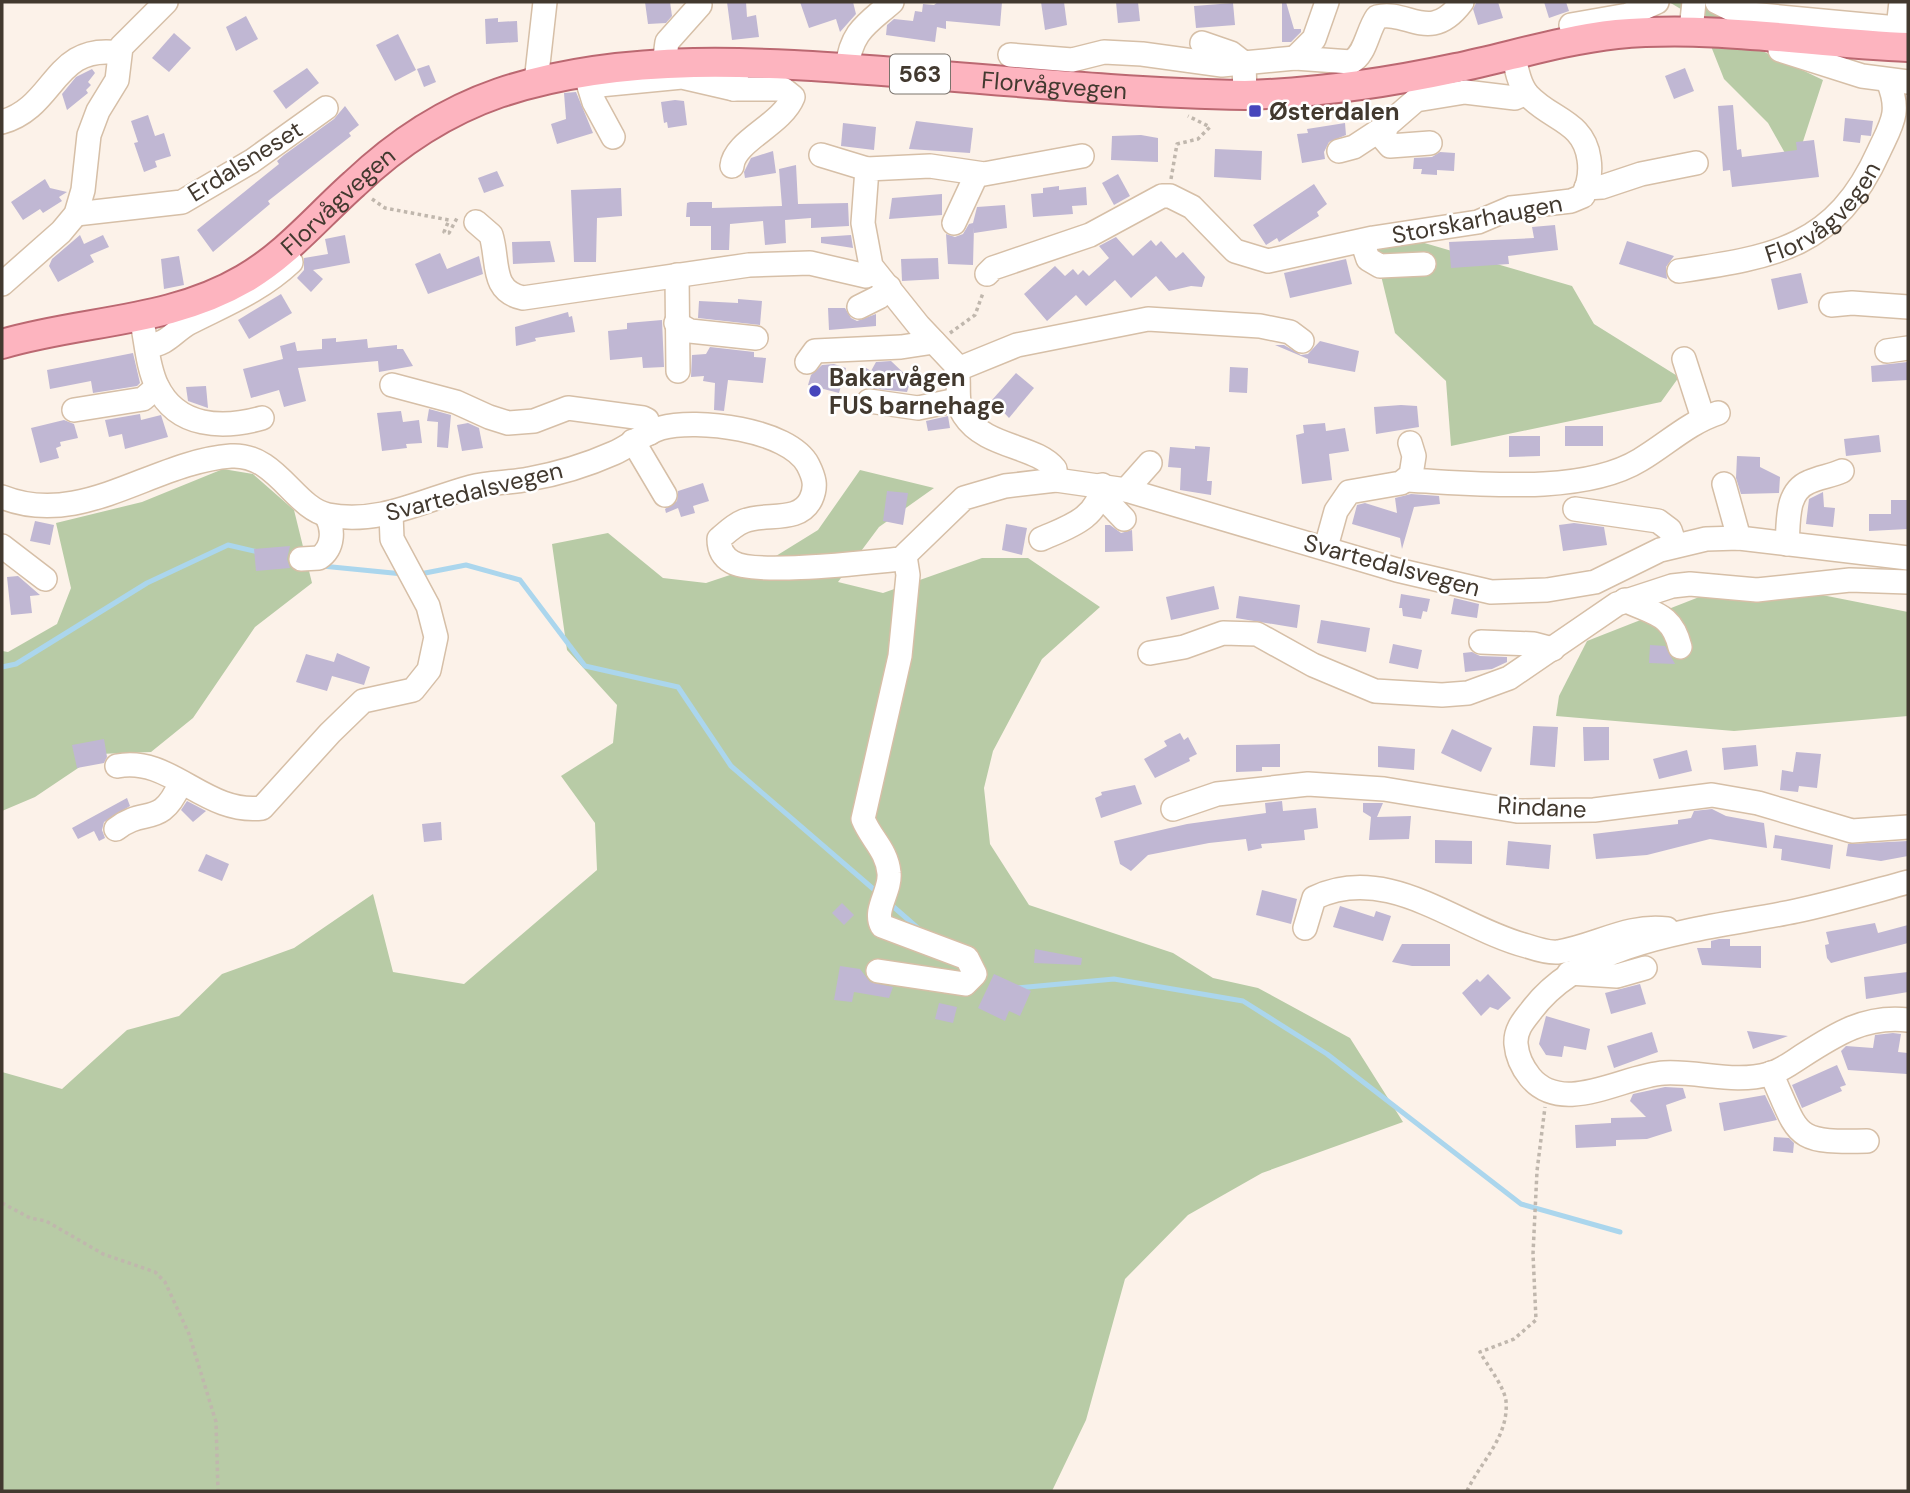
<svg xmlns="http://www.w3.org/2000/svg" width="1910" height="1493" font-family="'DM Sans',sans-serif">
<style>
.forest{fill:#b8cba6}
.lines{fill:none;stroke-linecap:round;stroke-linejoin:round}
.stream{stroke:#abd6ed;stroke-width:5}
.building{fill:#c0b7d3}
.minor-casing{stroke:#d6bfa7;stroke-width:26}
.major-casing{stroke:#bb6871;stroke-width:32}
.path{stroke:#c0b7ad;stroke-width:3.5;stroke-dasharray:3.5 3.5;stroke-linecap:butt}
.minor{stroke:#fff;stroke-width:23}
.major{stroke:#fdb4bf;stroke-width:28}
.poi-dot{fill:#4646bc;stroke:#fff;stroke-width:2.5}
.labels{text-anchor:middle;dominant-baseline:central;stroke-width:5;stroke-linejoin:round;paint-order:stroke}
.shield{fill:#fff;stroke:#7b746d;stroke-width:2}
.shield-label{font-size:23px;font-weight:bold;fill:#42392f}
.street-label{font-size:24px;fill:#42392f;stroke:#fff}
.poi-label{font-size:24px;font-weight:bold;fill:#42392f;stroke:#fff;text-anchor:start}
</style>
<rect width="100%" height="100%" fill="#fcf2e9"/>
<g class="forest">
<polygon points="1669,2 1730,2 1725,33 1823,80 1794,169 1768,123 1724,79 1701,21"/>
<polygon points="1397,235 1572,286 1594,324 1679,377 1661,402 1451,446 1446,381 1395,333 1375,251"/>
<polygon points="223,469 253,474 294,510 312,583 255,627 193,718 151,752 99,754 35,797 2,811 2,651 8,652 57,624 71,588 56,523 142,502"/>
<polygon points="860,470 934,488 879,527 838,582 883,593 982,558 1028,558 1100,607 1042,659 993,751 984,788 990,844 1029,905 1173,953 1213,978 1258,988 1350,1038 1403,1122 1262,1173 1188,1215 1125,1279 1086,1420 1052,1491 2,1491 2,1072 62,1089 127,1030 179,1016 222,974 294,948 373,894 393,972 464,984 597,870 595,823 561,776 613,743 617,705 567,650 552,544 608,533 663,578 706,583 763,564 818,530"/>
<polygon points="1717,590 1827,596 1908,612 1908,716 1734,731 1556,716 1559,696 1587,641"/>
</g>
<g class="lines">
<g class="stream">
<polyline points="322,566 403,574"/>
<polyline points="420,574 466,565 520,580 585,666 678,687 731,766 878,893"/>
<polyline points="2,667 16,664 147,583 228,545 258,552"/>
<polyline points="888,902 920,930"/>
<polyline points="1017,988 1114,979 1243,1001 1327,1054 1521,1204 1620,1232"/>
</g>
</g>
<g class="building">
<polygon points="645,2 670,2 672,16 666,23 648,24"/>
<polygon points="727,2 746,2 747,17 756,15 759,37 732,40"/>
<polygon points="800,2 853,2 856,14 840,32 836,19 809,28"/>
<polygon points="938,2 1002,2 1000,26 946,21 946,29 937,27 935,42 886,35 887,25 894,19 913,21 915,11 922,12 923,4 934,5"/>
<polygon points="1041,2 1064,2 1067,25 1045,30"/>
<polygon points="1116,2 1138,2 1140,21 1118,23"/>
<polygon points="1286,2 1294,29 1301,29 1301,32 1291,42 1282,42 1282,3"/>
<polygon points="1498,2 1503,18 1478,25 1473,9 1476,3"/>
<polygon points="1544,2 1566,2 1569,11 1549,18"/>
<polygon points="1233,3 1235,25 1196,28 1194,6"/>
<polygon points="246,16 258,39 236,51 226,27"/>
<polygon points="498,18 498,22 517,21 518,42 486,44 485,19"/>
<polygon points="174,33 191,48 169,72 152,58"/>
<polygon points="398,34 416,70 395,81 376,45"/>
<polygon points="429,65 436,82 424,87 417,69"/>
<polygon points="307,68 319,83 286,109 273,91"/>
<polygon points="1685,68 1694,91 1674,99 1665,76"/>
<polygon points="92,69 95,73 88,82 91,85 86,90 88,93 67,110 62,94 76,77"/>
<polygon points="576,92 593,133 557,144 551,124 566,119 564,93"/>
<polygon points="675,100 684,101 687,125 668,128 667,122 664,123 661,102"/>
<polygon points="1733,105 1737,150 1741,149 1742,157 1797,150 1796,142 1814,140 1819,177 1732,187 1730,170 1723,171 1718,106"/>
<polygon points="345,106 359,125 349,133 351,136 268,201 270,204 213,252 197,230 279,164 277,161 284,155 334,119"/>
<polygon points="148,115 155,136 164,133 171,156 155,161 157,167 144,172 134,143 138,142 131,121"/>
<polygon points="1845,118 1873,121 1871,136 1861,135 1860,143 1843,141"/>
<polygon points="916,121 973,128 970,153 909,149"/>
<polygon points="843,123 876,127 874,150 841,146"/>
<polygon points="1345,123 1346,135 1329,142 1324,152 1325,159 1302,163 1297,134 1308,133 1307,129"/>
<polygon points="1141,135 1158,138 1158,162 1111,160 1112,136"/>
<polygon points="1215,149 1262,151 1261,180 1214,177"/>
<polygon points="773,151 776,173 745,178 744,172 751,158"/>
<polygon points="1440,152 1455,153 1454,171 1437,170 1437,175 1421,174 1422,169 1413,169 1414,158 1432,157"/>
<polygon points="796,165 798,204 848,203 849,226 811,228 811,218 785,220 786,243 765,245 763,221 730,224 729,250 711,250 711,226 690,226 690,217 686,217 687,203 690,202 712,202 712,208 782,206 779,169"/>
<polygon points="497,171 504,186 484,193 478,178"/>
<polygon points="1118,174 1130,196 1114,205 1102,183"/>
<polygon points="45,179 50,188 67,192 59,197 62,201 43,213 40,209 23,220 11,202"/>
<polygon points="1314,184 1327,204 1317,212 1319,216 1279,242 1277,238 1266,245 1253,225"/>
<polygon points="1059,186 1059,190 1086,187 1087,205 1072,206 1073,214 1033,217 1031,194 1043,193 1043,188"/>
<polygon points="621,188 622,216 597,218 596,262 574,262 571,190"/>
<polygon points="942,194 942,215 889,219 892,198"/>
<polygon points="1005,205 1007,228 974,233 974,227 973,265 948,264 946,234 955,237 963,234 969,224 973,223 977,207"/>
<polygon points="1555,225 1558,250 1508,256 1509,264 1451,268 1449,242 1534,238 1532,227"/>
<polygon points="80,235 84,244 103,235 109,247 90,255 94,262 58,282 49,266 52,259"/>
<polygon points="345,235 350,263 313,270 323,279 311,292 297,278 304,270 304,258 328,254 325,239"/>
<polygon points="851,235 853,248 821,243 821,237"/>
<polygon points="1116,237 1133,256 1151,240 1156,246 1161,241 1176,258 1183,252 1205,277 1202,287 1191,286 1169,291 1156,276 1131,298 1115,280 1086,306 1076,295 1047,321 1024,294 1055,266 1065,276 1073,269 1078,275 1083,270 1089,276 1109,258 1099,246"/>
<polygon points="550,241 555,262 513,264 512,242"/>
<polygon points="1627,241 1674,256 1666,267 1667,279 1619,264"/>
<polygon points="440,253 447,269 479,256 483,274 428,294 415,264"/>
<polygon points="179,256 184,285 164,289 161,259"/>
<polygon points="938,258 939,279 902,281 901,259"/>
<polygon points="1346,259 1352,284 1290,298 1284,273"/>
<polygon points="1801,273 1808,303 1778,310 1771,279"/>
<polygon points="281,294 292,313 249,339 238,320"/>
<polygon points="738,299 762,301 760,325 698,318 699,301 738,303"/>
<polygon points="828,308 845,308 851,318 857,321 876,314 876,326 829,330"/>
<polygon points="568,312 569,317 572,316 575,332 535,338 536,341 516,346 515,327"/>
<polygon points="662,320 664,367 643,368 642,357 610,360 608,331 627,329 627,323"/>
<polygon points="336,338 336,342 367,339 368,348 397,345 397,349 403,349 413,366 379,372 378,361 298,368 306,401 284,407 279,390 251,398 243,369 283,359 280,346 295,342 297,351 322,349 322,339"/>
<polygon points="1320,341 1359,351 1355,372 1308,363 1308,359 1275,345 1284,345 1301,355 1308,354"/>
<polygon points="710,347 754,352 754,357 766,358 763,383 728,380 724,411 714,410 715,383 703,381 704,376 691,377 692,355 706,354"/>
<polygon points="133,353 140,383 137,386 93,393 91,381 50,389 47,370"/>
<polygon points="891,361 911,380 907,392 867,388 854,379 863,366 871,371 876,362"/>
<polygon points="1908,362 1908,380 1872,382 1871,366"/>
<polygon points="834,364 846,368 839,393 808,385 811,375 822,365"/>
<polygon points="1230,367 1248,368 1247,393 1229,392"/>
<polygon points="1016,373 1034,388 1009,418 992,400"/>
<polygon points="206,386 208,408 188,401 186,387"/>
<polygon points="1401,405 1417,406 1419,427 1376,434 1374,407"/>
<polygon points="429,409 451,415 448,448 437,447 438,422 427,421"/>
<polygon points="401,411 403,422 419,420 422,443 406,444 407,448 382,451 377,413"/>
<polygon points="140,414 141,420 161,415 168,437 125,449 122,434 109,437 105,420"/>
<polygon points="948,416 950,428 928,431 926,421"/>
<polygon points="64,420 74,424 78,438 60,442 61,446 56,448 59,458 40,463 31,428"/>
<polygon points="468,423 479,428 483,448 462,451 457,425"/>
<polygon points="1325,423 1326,431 1345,428 1349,451 1329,454 1332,480 1302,484 1296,435 1304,433 1303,425"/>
<rect x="1565" y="426" width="38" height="20"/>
<polygon points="1879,435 1881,452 1846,456 1844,439"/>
<polygon points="1509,436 1540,436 1540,456 1509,457"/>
<polygon points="1195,446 1210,447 1207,481 1212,481 1211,495 1180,490 1181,468 1168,467 1170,447 1195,449"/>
<polygon points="1737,456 1760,457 1760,467 1780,477 1779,493 1741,494 1736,478"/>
<polygon points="703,483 709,501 693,506 695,513 681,517 678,508 666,513 665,509 677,501 678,491"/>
<polygon points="887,491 908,493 903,525 883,521"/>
<polygon points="1823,492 1824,507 1835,508 1833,527 1806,524 1809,499"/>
<polygon points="1411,494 1439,496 1440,504 1414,507 1402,549 1400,538 1352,524 1357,505 1365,503 1397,513 1395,498"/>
<polygon points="1891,500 1908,500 1908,529 1869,531 1869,514 1891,514"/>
<polygon points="35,521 54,525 50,545 30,541"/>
<polygon points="1574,523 1604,527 1607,545 1563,551 1559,525"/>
<polygon points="1006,524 1027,528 1022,555 1002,550"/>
<polygon points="1105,525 1110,525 1121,533 1132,530 1133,551 1105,552"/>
<polygon points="290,546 287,559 290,568 256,571 254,549"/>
<polygon points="18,576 40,595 30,596 32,613 11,615 7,577"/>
<polygon points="1214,586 1219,609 1171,620 1166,597"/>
<polygon points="1401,594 1430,599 1427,612 1423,611 1421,619 1403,616 1402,608 1399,608"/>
<polygon points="1239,596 1300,605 1297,628 1236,618"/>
<polygon points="1454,598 1479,604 1477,618 1451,614"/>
<polygon points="1321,620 1370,628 1366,652 1317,643"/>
<polygon points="1393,644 1422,650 1418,669 1389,663"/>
<polygon points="1650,645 1665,646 1675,664 1649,663"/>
<polygon points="1472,652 1480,656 1507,657 1507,662 1492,669 1465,672 1463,653"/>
<polygon points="337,653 370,667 364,685 332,676 327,691 296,682 306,654 334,662"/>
<polygon points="1533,726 1558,727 1555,767 1530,765"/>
<polygon points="1583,727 1609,727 1609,760 1584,761"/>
<polygon points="1452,729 1492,748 1481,772 1441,753"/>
<polygon points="1180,733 1184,740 1188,737 1197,754 1189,758 1190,761 1155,778 1144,759 1167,746 1164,741"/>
<polygon points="104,739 107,757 104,763 77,768 72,745"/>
<polygon points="1280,744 1280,767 1262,767 1262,771 1236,772 1236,745"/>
<polygon points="1756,745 1758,766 1724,770 1722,748"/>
<polygon points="1378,746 1415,749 1414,770 1378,767"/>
<polygon points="1687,750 1692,771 1659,779 1653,759"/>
<polygon points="1796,752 1821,754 1817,788 1799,786 1798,792 1780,790 1782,770 1793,772"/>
<polygon points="1135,785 1142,804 1101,818 1095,798 1102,795 1101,792"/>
<polygon points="127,798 130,806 104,822 102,830 105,838 99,841 94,831 78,839 72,828"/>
<polygon points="187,801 206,811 193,822 181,810"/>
<polygon points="1282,801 1283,811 1316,808 1318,828 1304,830 1305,840 1261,844 1262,848 1248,851 1246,839 1209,843 1148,855 1131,871 1120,864 1114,841 1187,824 1266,813 1265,803"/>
<polygon points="1363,803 1383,803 1377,817 1411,816 1409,839 1369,840 1371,817 1363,812"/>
<polygon points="1712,809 1726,816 1764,823 1767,848 1710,839 1647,855 1596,859 1593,834 1678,824 1678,820 1691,818 1694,811"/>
<polygon points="441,822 442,840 424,842 422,824"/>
<polygon points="1775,835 1833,845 1830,869 1781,860 1782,849 1773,848"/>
<polygon points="1435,840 1472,841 1472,864 1435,863"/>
<polygon points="1508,841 1551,845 1549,869 1506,865"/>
<polygon points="1908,841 1908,856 1881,861 1846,856 1848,844"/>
<polygon points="206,854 229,864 222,881 198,871"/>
<polygon points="1262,890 1297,899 1291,924 1256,915"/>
<polygon points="842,903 854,915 844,925 832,913"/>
<polygon points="1340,906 1374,917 1376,911 1391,916 1383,941 1333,927"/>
<polygon points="1875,923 1878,933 1908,925 1908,943 1831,963 1827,958 1825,945 1829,944 1826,932"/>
<polygon points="1719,939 1730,939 1730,946 1761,946 1761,968 1702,965 1697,948 1711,948 1711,941"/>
<polygon points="1402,944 1450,944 1450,966 1412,966 1392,962"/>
<polygon points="1035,949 1082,958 1081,965 1034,963"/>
<polygon points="840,966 860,969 870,982 893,987 889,998 854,992 852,1002 834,1000"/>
<polygon points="1908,972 1908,992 1866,999 1864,977"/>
<polygon points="994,974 1031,991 1020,1016 1009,1011 1005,1021 978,1008"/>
<polygon points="1488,974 1511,998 1498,1010 1490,1007 1481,1016 1462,993 1477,979 1480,982"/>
<polygon points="1640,984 1646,1004 1611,1014 1605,993"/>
<polygon points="939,1003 957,1007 953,1023 935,1019"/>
<polygon points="1546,1016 1590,1029 1586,1050 1564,1046 1562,1057 1546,1055 1539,1044"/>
<polygon points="1747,1031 1788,1036 1753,1049"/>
<polygon points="1652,1032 1658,1052 1614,1068 1607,1046"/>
<polygon points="1893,1033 1901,1034 1898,1052 1908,1053 1907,1074 1848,1070 1841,1051 1846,1046 1873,1048 1875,1035"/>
<polygon points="1837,1065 1846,1085 1840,1087 1842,1091 1802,1108 1792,1085"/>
<polygon points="1665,1087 1683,1088 1686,1098 1666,1105 1672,1131 1647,1139 1616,1140 1616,1146 1576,1148 1575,1125 1611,1123 1611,1118 1646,1117 1630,1101 1633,1094"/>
<polygon points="1765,1095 1777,1120 1724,1131 1719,1103"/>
<polygon points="1774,1137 1789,1138 1794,1143 1793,1153 1773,1151"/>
</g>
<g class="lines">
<defs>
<g id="minor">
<polyline points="1717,2 1739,13 1908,29"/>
<polyline points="1901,2 1898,28 1901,40"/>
<polyline points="1571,25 1628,15 1657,2"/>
<polyline points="1691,30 1694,2"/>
<polyline points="1202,43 1231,53 1244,63 1245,95"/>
<polyline points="1780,50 1862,76 1908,82"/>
<path d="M 1010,55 L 1072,60 L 1104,52 L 1142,54 L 1222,65 L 1295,58 L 1351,62 C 1366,54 1367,31 1377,17 C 1408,9 1430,45 1462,2"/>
<polyline points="1295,58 1314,39 1327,2"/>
<polyline points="664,64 667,42 700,5"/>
<path d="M 847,68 C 851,31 867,24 892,2"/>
<polyline points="536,82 545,2"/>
<path d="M 2,122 C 56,107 53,43 119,53"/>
<polyline points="1386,126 1384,139 1390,146 1430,143"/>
<polyline points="613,137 594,102 589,86 682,77 734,89"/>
<polyline points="1339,151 1354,147 1386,126 1416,100 1465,92 1515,98 1526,93"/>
<polyline points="821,155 867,169"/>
<path d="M 732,166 C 734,141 782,125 793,97 L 783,89 L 734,89 L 737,73"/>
<polyline points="1586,188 1602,187 1641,174 1696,163"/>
<polyline points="76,214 182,202 252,161 326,108"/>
<path d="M 476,222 L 491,235 C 499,261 490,291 523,298 L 749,265 L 810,263 L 866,276 L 874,272"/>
<polyline points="954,223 974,180 970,174"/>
<polyline points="1362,241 1368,259 1380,266 1424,264"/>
<path id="s1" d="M 1679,271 C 1775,257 1836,247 1879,151 C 1892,123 1901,112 1888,81"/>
<path d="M 987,274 L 993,268 L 1090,235 L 1162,196 L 1170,196 L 1192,207 L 1235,251 L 1268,261 L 1373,238 L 1478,222 L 1511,208 L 1571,201 L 1583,196 C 1589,184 1591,172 1589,159 C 1584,121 1551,120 1528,95 C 1519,85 1516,68 1514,55"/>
<polyline points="677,275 678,371"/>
<polyline points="2,284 61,232 76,214 83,190 89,135 98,111 117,80 121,47 166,2"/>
<polyline points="1831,305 1852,303 1908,307"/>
<polyline points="859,307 879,297 889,287"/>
<path d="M 141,317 C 146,338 147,366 157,386 C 177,428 223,429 262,418"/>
<polyline points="676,323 690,331 756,338"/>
<path d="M 148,346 C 168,344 173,332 189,323 C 226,304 260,291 291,262"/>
<polyline points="1887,351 1908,348"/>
<polyline points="1684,359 1703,418"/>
<polyline points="807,362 815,351 901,347 934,342"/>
<polyline points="958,369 1017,345 1148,319 1260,326 1290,332 1302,341"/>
<polyline points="392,385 456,402 489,417 508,423 534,421 568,408 643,418 647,420 650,433"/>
<polyline points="869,401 918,408 957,400"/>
<polyline points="74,410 143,399 157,387"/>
<polyline points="633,441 665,495"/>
<path d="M 1056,480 L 1055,469 C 1036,445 985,448 964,415 C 953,398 963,379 954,363 L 919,326 L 871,266 L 863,223 L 867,169 L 930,166 L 984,174 L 1082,156"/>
<path d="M 1406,480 C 1473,483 1581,496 1640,460 C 1667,444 1688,423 1718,413"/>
<polyline points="1724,484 1739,538"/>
<polyline points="1126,490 1150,463"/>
<polyline points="1101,495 1124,519"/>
<path d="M 2,497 C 82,529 152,462 231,456 C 276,453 294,508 328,515 C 379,525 423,500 471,487 C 490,482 510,483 529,479 C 557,474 587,465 614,453 C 630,446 644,433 661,428 C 696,418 789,429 808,465 C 814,477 817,486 811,499 C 799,524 766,512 744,521 C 734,525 727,532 719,539 C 719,549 723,557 732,562 C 755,576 869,562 901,559 L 964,498 L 1005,486 L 1056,480 L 1126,490 L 1397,570 L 1491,592 L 1547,590 L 1595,582 L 1660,550 L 1706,539 L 1739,538 L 1908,558"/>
<polyline points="1575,509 1658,521 1670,530 1675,545"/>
<path d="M 1041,539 C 1068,527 1098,519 1102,485"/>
<path d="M 1787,544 C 1789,523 1785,492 1809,482 C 1820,477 1831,476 1842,471"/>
<polyline points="2,546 45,579"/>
<polyline points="1326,547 1336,511 1349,492 1401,483 1411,475 1414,456 1410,443"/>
<path d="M 301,559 L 319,558 C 334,548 334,529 326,515"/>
<path d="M 1625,600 C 1653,614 1672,613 1680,647"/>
<polyline points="1481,642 1534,644 1553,649"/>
<polyline points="1150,653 1184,647 1223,633 1257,634 1313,665 1375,691 1442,695 1468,693 1509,678 1617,604 1672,586 1690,584 1757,590 1850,580 1908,582"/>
<path d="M 117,766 C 170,755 205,815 262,808 L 330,733 L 363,701 L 413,690 L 429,670 L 436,637 L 428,606 L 392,539 L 391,514"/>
<polyline points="1173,809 1217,794 1308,784 1384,789 1517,811 1594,810 1712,795 1758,803 1852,831 1908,827"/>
<path d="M 116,829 C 145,806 160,829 180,784"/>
<path d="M 1908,882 C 1871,892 1834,903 1796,911 C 1710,929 1586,936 1531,1011 C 1523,1021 1515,1030 1516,1044 C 1517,1056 1522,1067 1530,1077 C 1563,1117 1624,1075 1664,1073 C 1700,1071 1734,1084 1769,1074 C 1781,1071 1791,1063 1802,1056 C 1836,1034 1866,1015 1908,1020"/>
<path d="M 1305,928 L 1314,898 C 1388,862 1458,928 1527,946 C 1536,949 1548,953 1558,952 C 1596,946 1627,924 1667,929"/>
<path d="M 878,971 L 965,984 L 975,974 L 967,958 L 882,926 C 873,910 891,891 889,873 C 887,850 871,839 863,819 L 900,656 L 908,575 L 905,556"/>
<polyline points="1569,973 1617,976 1645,968"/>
<path d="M 1771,1073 C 1800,1137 1792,1143 1867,1141"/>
</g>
<g id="major">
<path id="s2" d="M 2,344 C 83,320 169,323 244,279 C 286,255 318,216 354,184 C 396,144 444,112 499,93 C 625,51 764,62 894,72 C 1011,81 1128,93 1245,95 C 1316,93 1386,83 1456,68 C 1509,57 1562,40 1617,34 C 1715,25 1810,43 1908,47"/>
</g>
</defs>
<use href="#minor" class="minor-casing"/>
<use href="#major" class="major-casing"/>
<g class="path">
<polyline points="1171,179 1177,144 1198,139 1210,127 1188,116"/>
<polyline points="372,199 385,208 449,220 444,232 449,233 457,218"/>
<polyline points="950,333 975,315 983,293"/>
<polyline points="2,1203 30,1218 46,1221 103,1254 155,1272 165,1282 189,1334 216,1422 218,1491"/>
<path d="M 1467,1491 C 1481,1461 1509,1437 1506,1401 C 1504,1386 1487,1365 1480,1352 L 1514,1339 L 1536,1320 L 1533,1254 L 1537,1171 L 1545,1107"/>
</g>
<use href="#minor" class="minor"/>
<use href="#major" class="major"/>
</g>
<g class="poi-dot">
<rect x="1248" y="104" width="14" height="14" rx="3.5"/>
<circle cx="815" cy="391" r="7"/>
</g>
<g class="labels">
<rect class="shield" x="890" y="54.5" width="60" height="39" rx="5"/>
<g class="shield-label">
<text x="920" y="74">563</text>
</g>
<g class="street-label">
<text stroke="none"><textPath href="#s2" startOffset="1129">Florvågvegen</textPath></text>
<text transform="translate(245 161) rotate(-32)">Erdalsneset</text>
<text stroke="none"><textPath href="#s2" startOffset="374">Florvågvegen</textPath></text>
<text stroke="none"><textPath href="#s1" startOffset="161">Florvågvegen</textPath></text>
<text transform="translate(1477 219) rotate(-11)">Storskarhaugen</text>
<text transform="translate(474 491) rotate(-14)">Svartedalsvegen</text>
<text transform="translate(1392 565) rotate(15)">Svartedalsvegen</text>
<text transform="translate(1542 807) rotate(3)">Rindane</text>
</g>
<g class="poi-label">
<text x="1269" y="111">Østerdalen</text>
<text x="829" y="377">Bakarvågen<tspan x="829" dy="28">FUS barnehage</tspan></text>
</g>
</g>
<rect width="1910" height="1493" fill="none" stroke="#42392f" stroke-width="7"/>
</svg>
